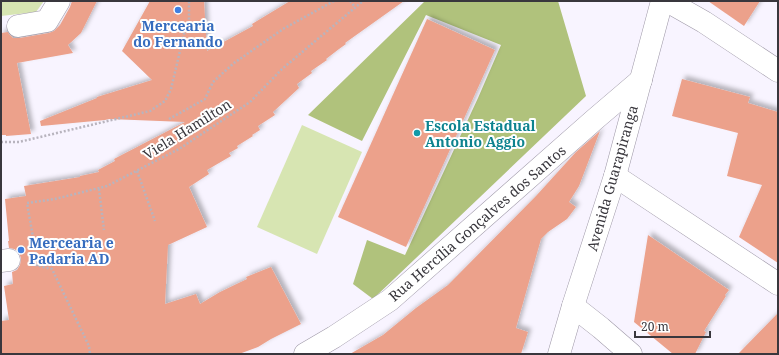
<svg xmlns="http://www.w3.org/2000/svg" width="779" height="355" font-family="'Noto Serif',serif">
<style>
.green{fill:#d7e5b2}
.forest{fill:#b0c27c}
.building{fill:#eca18b;filter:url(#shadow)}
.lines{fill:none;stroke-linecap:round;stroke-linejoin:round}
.minor-casing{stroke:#9e98a7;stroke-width:23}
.secondary-casing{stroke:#9e98a7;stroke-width:23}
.path{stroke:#b8b4be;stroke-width:2.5;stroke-dasharray:2 2;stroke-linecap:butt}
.minor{stroke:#fff;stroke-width:22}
.secondary{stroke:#fff;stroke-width:22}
.shop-dot{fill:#3f7fe0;stroke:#fff;stroke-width:1.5}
.culture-dot{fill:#0f9aa8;stroke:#fff;stroke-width:1.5}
.labels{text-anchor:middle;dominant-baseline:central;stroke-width:4;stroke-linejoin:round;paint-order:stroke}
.shop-label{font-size:14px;font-weight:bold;fill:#366cbe;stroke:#fff}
.culture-label{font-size:14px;font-weight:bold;fill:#0d838f;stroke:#fff;text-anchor:start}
.street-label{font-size:14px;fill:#39373d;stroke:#fff}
</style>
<defs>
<filter id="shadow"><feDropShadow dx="3.5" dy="-3.5" stdDeviation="2" flood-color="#0004"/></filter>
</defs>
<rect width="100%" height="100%" fill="#f8f4ff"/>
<g class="green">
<polygon points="1,1 44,1 36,12 1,16"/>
<polygon points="302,125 362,152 317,254 257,227"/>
</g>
<polygon class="forest" points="425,1 558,1 586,96 373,299 353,284 367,240 405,255 478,98 501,45 426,15 362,141 308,115"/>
<g class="building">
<polygon points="72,1 97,1 81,33 68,45 73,53 17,63 31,134 6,136 6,135 1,135 1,33 8,32 9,34 13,38 20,38 49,33 54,31 60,25 70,7"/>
<polygon points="150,1 204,1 207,51 253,26 252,24 290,1 404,1 352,38 345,43 346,44 339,49 326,59 327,60 311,71 312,73 297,84 299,88 273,112 275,115 258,126 260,130 252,135 253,136 237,146 238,148 229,153 231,156 207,170 209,174 189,187 207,227 168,245 165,304 196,294 200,304 220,292 247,279 246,277 271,267 301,324 271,339 258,347 239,354 1,354 1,321 9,320 4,286 13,284 12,272 17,270 20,265 21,259 19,252 14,249 9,248 8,241 9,241 5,199 26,196 24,186 80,177 80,176 99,172 98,170 115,161 114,159 185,122 109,119 105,120 41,126 40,121 97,98 97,97 152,80 122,51"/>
<polygon points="708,1 760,1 744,26"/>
<polygon points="427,19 495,50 406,247 338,217"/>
<polygon points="682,79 750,97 748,103 778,112 778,263 739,237 762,185 727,176 738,133 672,116"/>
<polygon points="600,131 579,186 569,202 576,207 567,219 548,232 541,239 516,328 528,332 521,354 350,354 383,335 416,308 448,285 536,196 576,152"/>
<polygon points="648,235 729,290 725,295 726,296 704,331 706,332 695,354 673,354 634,322"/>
<polygon points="778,313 778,354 738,354"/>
</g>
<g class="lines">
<defs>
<g id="minor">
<polyline points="667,1 704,22 778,71"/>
<polyline points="18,26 47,21 59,1"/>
<polyline points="615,176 778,284"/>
<polyline points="1,261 9,260"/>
<polyline points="573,306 601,328 631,354"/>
<polyline points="305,354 334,337 390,300 594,120 641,80"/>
</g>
<polyline id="secondary" points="559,354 573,306 615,176 662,1"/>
</defs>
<use href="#minor" class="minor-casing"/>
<use href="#secondary" class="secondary-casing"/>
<g class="path">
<polyline points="350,1 355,7"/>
<polyline points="169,119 205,99 213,82 234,63 283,29 334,1"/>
<polyline points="1,142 19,142 150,111 165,101 171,89 184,34 189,21 189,1"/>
<polyline points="137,171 155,221"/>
<polyline points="99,189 104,230"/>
<polyline points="31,264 52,269 89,346 90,354"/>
<polyline points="38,266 27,203 55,199 107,186 179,149 250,102 282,69 363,1"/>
</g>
<use href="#minor" class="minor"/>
<use href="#secondary" class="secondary"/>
</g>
<g class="shop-dot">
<circle cx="178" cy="10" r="4"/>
<circle cx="21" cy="250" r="4"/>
</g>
<circle class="culture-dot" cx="417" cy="133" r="4"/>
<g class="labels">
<g class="shop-label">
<text x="178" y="25">Mercearia<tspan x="178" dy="16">do Fernando</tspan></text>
<text x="29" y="242" text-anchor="start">Mercearia e<tspan x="29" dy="16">Padaria AD</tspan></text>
</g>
<g class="culture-label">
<text x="425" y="125">Escola Estadual<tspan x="425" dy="16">Antonio Aggio</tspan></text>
</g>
<g class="street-label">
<text transform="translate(187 129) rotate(-32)">Viela Hamilton</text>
<text transform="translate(612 178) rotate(-74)">Avenida Guarapiranga</text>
<text transform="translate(477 223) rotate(-41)">Rua Hercília Gonçalves dos Santos</text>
</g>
</g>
<rect width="779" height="355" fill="none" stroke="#39373d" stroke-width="4"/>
<path d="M635 331v6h75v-6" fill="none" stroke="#39373d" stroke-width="2"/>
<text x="641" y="331" font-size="12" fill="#39373d" stroke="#ffffff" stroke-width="3" paint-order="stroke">20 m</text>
</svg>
